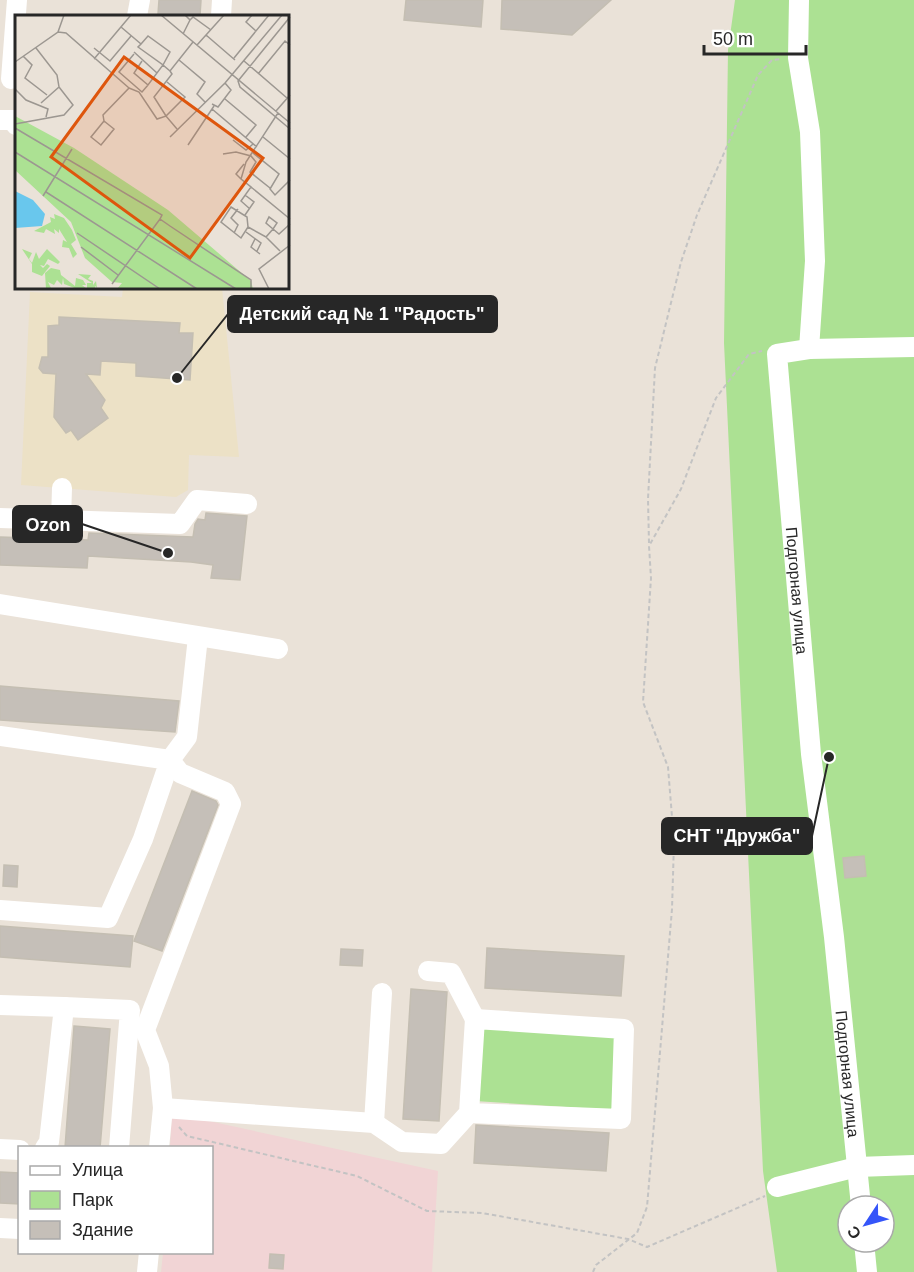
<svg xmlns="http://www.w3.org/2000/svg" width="914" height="1272" font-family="Arial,sans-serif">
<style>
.education{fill:#ece1c6}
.medical{fill:#f1d4d5}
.green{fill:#ace193;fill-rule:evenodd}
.building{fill:#c5bfb8;stroke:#c4beb2;stroke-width:1.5}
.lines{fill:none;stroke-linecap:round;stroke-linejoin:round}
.path{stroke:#c3c3c3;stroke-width:2;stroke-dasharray:4.5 3;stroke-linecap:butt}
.minor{stroke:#fff;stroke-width:20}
.labels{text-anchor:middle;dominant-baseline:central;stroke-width:6;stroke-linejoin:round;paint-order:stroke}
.street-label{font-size:16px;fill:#272727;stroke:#fff}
.inset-road{fill:none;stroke:#9c9791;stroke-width:1.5}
.view{fill:#de560d;fill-opacity:0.15;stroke:#de560d;stroke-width:3}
.inset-edge{fill:none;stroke:#272727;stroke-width:3}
.leader{fill:none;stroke:#272727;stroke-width:2}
.callout-dot{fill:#272727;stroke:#fff;stroke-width:2}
.callout{fill:#272727;stroke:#272727;stroke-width:2}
.callout-label{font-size:18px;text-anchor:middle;font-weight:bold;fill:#fff}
</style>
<rect width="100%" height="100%" fill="#eae2d8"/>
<polygon class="education" points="123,288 222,288 239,457 189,455 188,490 176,497 21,485 30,292 122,297"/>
<polygon class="medical" points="172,1113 438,1171 432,1272 161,1272 163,1253 212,1252 212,1148 170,1147"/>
<g class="green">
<path d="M 735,0 L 914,0 L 914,1272 L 777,1272 L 763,1171 L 724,343 L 728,50 ZM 848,1206 L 884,1206 L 884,1242 L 848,1242 Z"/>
<polygon points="480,1027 617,1036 613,1110 475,1101"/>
</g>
<g class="building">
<polygon points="159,0 201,0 200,16 158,14"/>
<polygon points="406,0 483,0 481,27 404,20"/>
<polygon points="502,0 611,0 572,35 501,29"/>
<polygon points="59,317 180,323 179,333 193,333 190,380 136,376 136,363 101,361 100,375 86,374 105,400 101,408 108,418 78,440 71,430 66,433 54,417 56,374 43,373 39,368 42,357 48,357 48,326 59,325"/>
<polygon points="206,513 247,516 240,580 211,578 213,565 191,562 88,556 87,568 0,565 0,537 88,540 89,533 193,537 195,524 198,519 205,520"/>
<polygon points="0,686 179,701 175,732 0,720"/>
<polygon points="192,791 216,801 218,805 162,951 134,941"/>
<polygon points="864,856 866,876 845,878 843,858"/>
<polygon points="4,865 18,866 17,887 3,886"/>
<polygon points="0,926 133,936 130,967 0,957"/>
<polygon points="487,948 624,956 621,996 485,988"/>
<polygon points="341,949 363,950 362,966 340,965"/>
<polygon points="411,989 447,992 439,1121 403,1119"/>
<polygon points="74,1026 110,1029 100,1148 65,1148"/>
<polygon points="476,1125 609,1133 606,1171 474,1163"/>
<polygon points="0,1172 20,1173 20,1204 0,1203"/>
<polygon points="270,1254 284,1255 283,1269 269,1268"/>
</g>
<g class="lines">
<g class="path">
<polyline points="649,543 648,499 655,368 681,262 697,215 758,75 772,60 781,59"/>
<polyline points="179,1127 187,1136 357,1176 427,1211 482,1213 628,1239 647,1247 765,1196"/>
<polyline points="593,1272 596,1265 637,1233 647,1207 672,909 674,842 668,767 643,702 651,578 649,546 681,489 716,398 749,354 762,351"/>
</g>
<g class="minor">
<path id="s1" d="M 799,0 L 798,58 L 810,132 L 815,261 L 809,349 L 777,354 L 811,754 L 834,937 L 861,1206"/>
<polyline points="137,16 140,0"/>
<polyline points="221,16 222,0"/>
<polyline points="11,79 17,0"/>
<polyline points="0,120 13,120 16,125"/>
<polyline points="809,349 914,347"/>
<polyline points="0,518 180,524 197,500 247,504"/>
<polyline points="61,520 62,488"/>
<polyline points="0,604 278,649"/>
<polyline points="0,736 170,760 143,839 108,918 0,910"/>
<polyline points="428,971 451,973 475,1019"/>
<polyline points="0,1005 64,1007 49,1142 45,1148"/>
<polyline points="64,1007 130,1010 119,1148"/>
<polyline points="163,1108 159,1066 145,1030 231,804 225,792 180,773 170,760 187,737 198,637"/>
<polyline points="374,1123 382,993"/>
<polyline points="159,1148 163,1108 374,1123 402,1142 441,1144 469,1113 475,1019 624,1029 621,1119 469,1113"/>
<polyline points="0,1149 20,1150"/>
<polyline points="777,1187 857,1167 914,1165"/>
<polyline points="0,1228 20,1229"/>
<polyline points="864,1242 867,1272"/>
<polyline points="147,1272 149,1252"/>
</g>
</g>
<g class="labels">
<g class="street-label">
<text stroke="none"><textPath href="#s1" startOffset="620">Подгорная улица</textPath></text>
<text stroke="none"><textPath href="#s1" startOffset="1106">Подгорная улица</textPath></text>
</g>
</g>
<g transform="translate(15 15)">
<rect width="274" height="274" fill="#eae2d8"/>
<path d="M 0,101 L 59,133 L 153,195 L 236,266 L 238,274 L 102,274 L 107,268 L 97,267 L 70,243 L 56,207 L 0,155 ZM 39,199 L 49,203 L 57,215 L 61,225 L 56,229 L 62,239 L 58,243 L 54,233 L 47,232 L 48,225 L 52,227 L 44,214 L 44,218 L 39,214 L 40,219 L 31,214 L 29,218 L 19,216 L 36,207 L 35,202 L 40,204 ZM 7,234 L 17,238 L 14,244 L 17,248 L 21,237 L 24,244 L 32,234 L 45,247 L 43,249 L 33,244 L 29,251 L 25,250 L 28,253 L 32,249 L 35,251 L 27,261 L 17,257 L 17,249 ZM 36,253 L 45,255 L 46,260 L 60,271 L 61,263 L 68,265 L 71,270 L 67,270 L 72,274 L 72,268 L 77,268 L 63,259 L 76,260 L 73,264 L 78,266 L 78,270 L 81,266 L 82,273 L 80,271 L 80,274 L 62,274 L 49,269 L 48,263 L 47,270 L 42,265 L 39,270 L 33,267 L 36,273 L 31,274 L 30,258 Z" fill="#ace193"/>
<path d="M 0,176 L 18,185 L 30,199 L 27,211 L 0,213 Z" fill="#69c7ed"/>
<path class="inset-road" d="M 146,0 L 275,108M 237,0 L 231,7 L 241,16M 275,2 L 223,66 L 225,72 L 275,114M 175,5 L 178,2 L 196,15M 106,12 L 126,29 L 123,32 L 148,50 L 133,70 L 119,58 L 127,46M 43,17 L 51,18 L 114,73 L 88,100 L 89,106 L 76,122 L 86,130 L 99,114 L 89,106M 168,19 L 175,5 L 170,0M 191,20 L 220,45M 126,29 L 133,21 L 155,37 L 148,50 L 155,56 L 178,27M 182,30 L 209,0M 21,33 L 42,60 L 44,72 L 26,88M 79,33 L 95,46 L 116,21M 119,37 L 142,58M 119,39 L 104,57 L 127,77 L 133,70M 8,41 L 17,50 L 10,63 L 32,80M 219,43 L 254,0M 79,44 L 116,0M 164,45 L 190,67 L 182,79 L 190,87M 229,46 L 272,83M 0,47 L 43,17 L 49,0M 243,59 L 270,26 L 275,30M 152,67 L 170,82 L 151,101 L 139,82 L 157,59 L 155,56M 114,73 L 124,77 L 142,104 L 151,101 L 162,114M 0,74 L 11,85 L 33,94 L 31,102M 210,84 L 241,110 L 231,122M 197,89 L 203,92 L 216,75 L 210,68M 197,94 L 242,132M 261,96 L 275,80M 0,109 L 49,100 L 58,90 L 44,72M 0,113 L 147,200 L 145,204 L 155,211 L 236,265 L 236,274M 155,122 L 210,68 L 267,0M 248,122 L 275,144M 218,125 L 231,135 L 238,129M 173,130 L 199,91M 0,137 L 221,274M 238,138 L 264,159 L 255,174 L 260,180 L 275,165M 208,139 L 221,137 L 236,141 L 241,147 L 235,157 L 255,173M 226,164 L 221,159 L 229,149M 236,172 L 275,204M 31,177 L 182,274M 230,180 L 239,187 L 230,200M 28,181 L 57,134M 216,192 L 232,202 L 233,212 L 226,223 L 206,207 ZM 235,194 L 226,186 L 236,172 L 226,164 L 231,147 L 263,98M 233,212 L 251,222 L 258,214 L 262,208 L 254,202 L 251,208 L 258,214 L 264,219 L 275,209M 231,217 L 246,228 L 242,236M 62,218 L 145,274M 219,218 L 223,210 L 216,203 L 223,194M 251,222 L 265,236M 240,224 L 236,232 L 245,239M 66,232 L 103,260M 97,269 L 145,204M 254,274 L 244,254 L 275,230"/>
<path class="view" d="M 109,42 L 248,143 L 175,243 L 36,142 Z"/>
<rect width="274" height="274" class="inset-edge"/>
</g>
<path class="leader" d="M177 378L228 314M168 553L82 524M829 757L812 836"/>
<g class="callout-dot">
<circle cx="177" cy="378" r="6"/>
<circle cx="168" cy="553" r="6"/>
<circle cx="829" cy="757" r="6"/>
</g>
<g class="callout">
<rect x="228" y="296" width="269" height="36" rx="6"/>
<rect x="13" y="506" width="69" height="36" rx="6"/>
<rect x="662" y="818" width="150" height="36" rx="6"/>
</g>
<g class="callout-label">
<text x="362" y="320">Детский сад № 1 "Радость"</text>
<text x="48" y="531">Ozon</text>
<text x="737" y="842">СНТ "Дружба"</text>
</g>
<rect x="18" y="1146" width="195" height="108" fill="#ffffff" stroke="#a9a9a9" stroke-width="1.5"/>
<rect x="30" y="1166" width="30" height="9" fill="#ffffff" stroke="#a9a9a9" stroke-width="1.5"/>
<text x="72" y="1176" font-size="18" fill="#272727">Улица</text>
<rect x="30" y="1191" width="30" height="18" fill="#ace193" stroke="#a9a9a9" stroke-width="1.5"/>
<text x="72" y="1206" font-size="18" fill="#272727">Парк</text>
<rect x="30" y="1221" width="30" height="18" fill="#c5bfb8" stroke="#a9a9a9" stroke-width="1.5"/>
<text x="72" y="1236" font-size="18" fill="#272727">Здание</text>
<g transform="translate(866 1224) rotate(234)"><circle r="28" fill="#ffffff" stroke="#a9a9a9" stroke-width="1.5"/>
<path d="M0-4.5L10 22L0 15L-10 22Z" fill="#3555f9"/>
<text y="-9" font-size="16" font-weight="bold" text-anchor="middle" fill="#272727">С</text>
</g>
<path d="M704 45v9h102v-9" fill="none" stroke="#272727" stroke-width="3"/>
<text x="713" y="45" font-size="18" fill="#272727" stroke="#ffffff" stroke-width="4.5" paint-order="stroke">50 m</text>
</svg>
